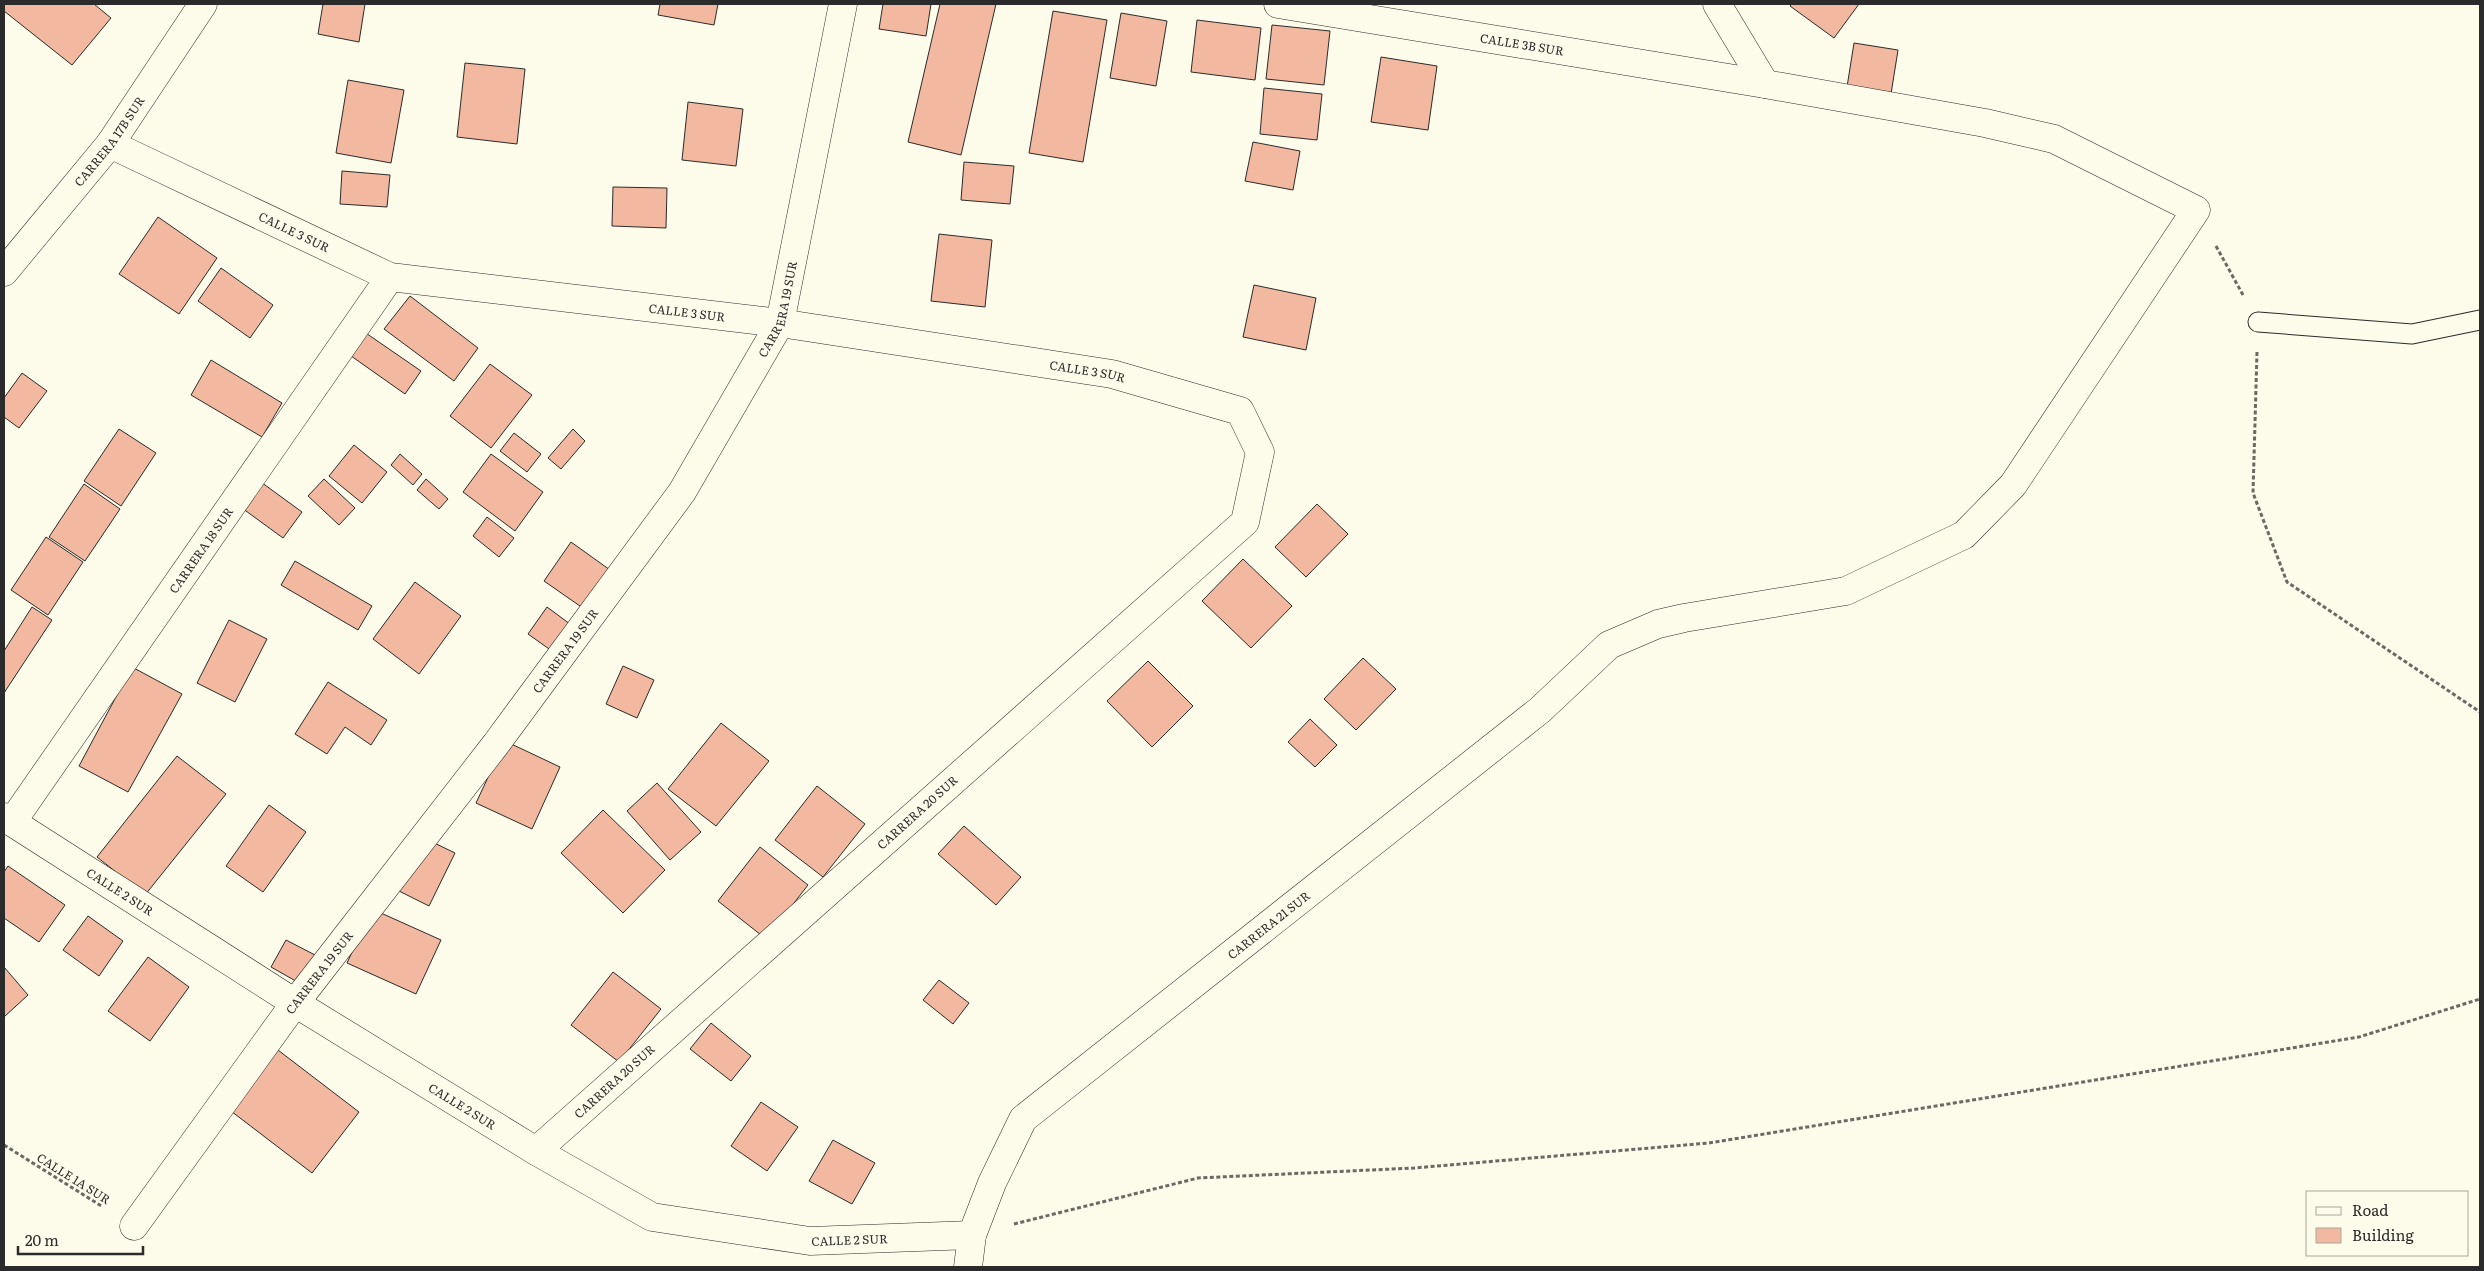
<svg xmlns="http://www.w3.org/2000/svg" width="2484" height="1271" font-family="Literata,serif">
<style>
.building{fill:#f2b8a0;stroke:#2b2b2b}
.lines{fill:none;stroke-linecap:round;stroke-linejoin:round}
.lane-casing{stroke:#2b2b2b;stroke-width:21}
.street-casing{stroke:#2b2b2b;stroke-width:29}
.path{stroke:#6a6964;stroke-width:3;stroke-dasharray:4 2.5;stroke-linecap:butt}
.lane{stroke:#fdfbea;stroke-width:19}
.street{stroke:#fdfbea;stroke-width:28}
.labels{text-anchor:middle;dominant-baseline:central;stroke-width:4;stroke-linejoin:round;paint-order:stroke}
.street-label{font-size:12px;fill:#2b2b2b;stroke:#fdfbea}
</style>
<rect width="100%" height="100%" fill="#fdfbea"/>
<g class="building">
<polygon points="4,4 94,4 111,18 72,65 4,11"/>
<polygon points="323,4 365,4 359,42 318,34"/>
<polygon points="660,4 718,4 714,25 658,15"/>
<polygon points="883,4 931,4 926,36 879,29"/>
<polygon points="940,4 996,4 961,155 908,142"/>
<polygon points="1792,4 1859,4 1834,38 1790,6"/>
<polygon points="1053,11 1107,20 1083,162 1029,153"/>
<polygon points="1121,13 1167,21 1156,86 1110,78"/>
<polygon points="1197,20 1261,28 1255,80 1191,72"/>
<polygon points="1272,25 1330,31 1324,85 1266,79"/>
<polygon points="1854,43 1898,50 1891,94 1847,87"/>
<polygon points="1381,57 1437,66 1428,130 1371,122"/>
<polygon points="465,63 525,69 517,144 457,137"/>
<polygon points="348,80 404,90 391,163 336,153"/>
<polygon points="1264,88 1322,94 1317,140 1260,134"/>
<polygon points="688,102 743,109 736,166 682,160"/>
<polygon points="1253,142 1300,151 1293,190 1245,181"/>
<polygon points="964,162 1014,166 1010,204 961,200"/>
<polygon points="342,171 390,175 387,207 340,204"/>
<polygon points="613,187 667,188 666,228 612,226"/>
<polygon points="158,217 217,258 179,314 119,274"/>
<polygon points="939,234 992,240 985,307 931,301"/>
<polygon points="221,268 273,305 250,338 198,301"/>
<polygon points="1254,285 1316,298 1306,350 1243,337"/>
<polygon points="410,296 478,348 454,381 384,329"/>
<polygon points="360,329 421,371 405,394 344,351"/>
<polygon points="211,360 282,403 262,437 191,395"/>
<polygon points="490,364 532,395 491,448 450,416"/>
<polygon points="22,373 47,391 19,428 4,417 4,398"/>
<polygon points="119,429 156,453 121,506 84,481"/>
<polygon points="573,429 585,441 561,469 548,458"/>
<polygon points="514,433 541,454 527,472 500,451"/>
<polygon points="354,445 387,472 362,503 329,476"/>
<polygon points="400,454 422,474 413,485 391,465"/>
<polygon points="491,454 543,492 515,531 463,492"/>
<polygon points="254,477 302,512 283,538 235,503"/>
<polygon points="324,479 355,508 339,525 308,496"/>
<polygon points="426,479 448,499 439,509 417,490"/>
<polygon points="84,484 120,509 85,561 49,537"/>
<polygon points="1317,504 1348,534 1306,577 1275,547"/>
<polygon points="487,517 514,538 499,557 473,536"/>
<polygon points="46,537 83,562 48,615 11,590"/>
<polygon points="571,542 617,575 590,613 544,581"/>
<polygon points="1243,559 1292,606 1251,648 1202,601"/>
<polygon points="295,561 372,606 358,630 281,585"/>
<polygon points="415,582 461,616 419,674 373,639"/>
<polygon points="32,607 52,620 4,693 4,651"/>
<polygon points="547,607 578,630 559,656 528,634"/>
<polygon points="229,620 267,639 235,702 197,683"/>
<polygon points="1363,658 1396,689 1356,730 1324,699"/>
<polygon points="1148,661 1193,706 1152,747 1107,701"/>
<polygon points="623,666 654,680 637,718 606,704"/>
<polygon points="132,667 182,694 128,792 79,766"/>
<polygon points="328,682 387,720 371,745 345,727 327,754 295,734"/>
<polygon points="1310,719 1337,745 1315,767 1288,742"/>
<polygon points="721,723 769,761 716,826 668,789"/>
<polygon points="505,741 560,767 532,829 476,803"/>
<polygon points="177,756 226,794 145,895 97,857"/>
<polygon points="657,783 701,832 670,860 627,811"/>
<polygon points="817,786 865,824 823,877 775,840"/>
<polygon points="269,805 306,832 263,892 226,866"/>
<polygon points="603,810 665,870 623,913 561,853"/>
<polygon points="964,826 1021,877 996,905 938,854"/>
<polygon points="424,838 455,853 429,906 399,891"/>
<polygon points="760,847 808,885 766,939 718,901"/>
<polygon points="8,866 65,905 39,942 4,918 4,872"/>
<polygon points="372,909 441,940 416,994 347,963"/>
<polygon points="88,916 123,941 99,976 63,950"/>
<polygon points="286,940 317,956 301,984 271,967"/>
<polygon points="148,957 189,987 150,1041 108,1011"/>
<polygon points="4,967 28,995 4,1017"/>
<polygon points="613,972 661,1009 619,1062 571,1025"/>
<polygon points="939,980 969,1003 953,1024 923,1000"/>
<polygon points="711,1023 751,1056 731,1081 690,1049"/>
<polygon points="274,1047 359,1112 312,1173 227,1108"/>
<polygon points="761,1102 798,1127 767,1171 731,1146"/>
<polygon points="833,1140 875,1163 852,1204 809,1181"/>
</g>
<g class="lines">
<defs>
<polyline id="lane" points="2258,322 2412,334 2480,320"/>
<g id="street">
<polyline points="1717,4 1765,84"/>
<path id="s1" d="M 110,144 L 390,277 L 780,323 L 1112,374 L 1240,411 L 1260,452 L 1245,522 L 536,1151"/>
<path id="s2" d="M 4,272 L 110,144 L 203,4"/>
<path id="s3" d="M 4,817 L 295,1003 L 536,1151 L 652,1217 L 810,1241 L 972,1235"/>
<path id="s4" d="M 12,822 L 390,277"/>
<path id="s5" d="M 134,1226 L 295,1003 L 496,744 L 682,492 L 780,323 L 843,4"/>
<path id="s6" d="M 968,1267 L 972,1235 L 992,1183 L 1023,1119 L 1540,710 L 1609,645 L 1658,624 L 1684,618 L 1846,591 L 1964,535 L 2013,485 L 2196,210 L 2054,139 L 1985,123 L 1765,84 L 1278,4"/>
</g>
</defs>
<use href="#lane" class="lane-casing"/>
<use href="#street" class="street-casing"/>
<g class="path">
<polyline points="2216,246 2243,295"/>
<polyline points="2257,352 2253,493 2287,582 2480,712"/>
<polyline points="4,1145 103,1207"/>
<polyline points="1014,1224 1198,1178 1414,1168 1709,1143 2359,1037 2480,999"/>
</g>
<use href="#lane" class="lane"/>
<use href="#street" class="street"/>
</g>
<g class="labels">
<g class="street-label">
<text transform="translate(1522 44) rotate(9)">CALLE 3B SUR</text>
<text stroke="none"><textPath href="#s2" startOffset="168">CARRERA 17B SUR</textPath></text>
<text stroke="none"><textPath href="#s1" startOffset="204">CALLE 3 SUR</textPath></text>
<text stroke="none"><textPath href="#s5" startOffset="1124">CARRERA 19 SUR</textPath></text>
<text stroke="none"><textPath href="#s1" startOffset="609">CALLE 3 SUR</textPath></text>
<text stroke="none"><textPath href="#s1" startOffset="1014">CALLE 3 SUR</textPath></text>
<text stroke="none"><textPath href="#s4" startOffset="331">CARRERA 18 SUR</textPath></text>
<text stroke="none"><textPath href="#s5" startOffset="719">CARRERA 19 SUR</textPath></text>
<text transform="translate(917 812) rotate(-42)">CARRERA 20 SUR</text>
<text stroke="none"><textPath href="#s3" startOffset="138">CALLE 2 SUR</textPath></text>
<text stroke="none"><textPath href="#s6" startOffset="472">CARRERA 21 SUR</textPath></text>
<text stroke="none"><textPath href="#s5" startOffset="314">CARRERA 19 SUR</textPath></text>
<text transform="translate(614 1081) rotate(-42)">CARRERA 20 SUR</text>
<text stroke="none"><textPath href="#s3" startOffset="542">CALLE 2 SUR</textPath></text>
<text transform="translate(74 1178) rotate(32)">CALLE 1A SUR</text>
<text stroke="none"><textPath href="#s3" startOffset="961">CALLE 2 SUR</textPath></text>
</g>
</g>
<rect width="2484" height="1271" fill="none" stroke="#2b2b2b" stroke-width="10"/>
<rect x="2306" y="1191" width="162" height="65" fill="#fdfbea" stroke="#a9a89e"/>
<rect x="2316" y="1207" width="25" height="8" fill="#fdfbea" stroke="#a9a89e"/>
<text x="2352" y="1216" font-size="15" fill="#2b2b2b">Road</text>
<rect x="2316" y="1228" width="25" height="15" fill="#f2b8a0" stroke="#a9a89e"/>
<text x="2352" y="1241" font-size="15" fill="#2b2b2b">Building</text>
<path d="M18 1246v8h125v-8" fill="none" stroke="#2b2b2b" stroke-width="2.5"/>
<text x="25" y="1246" font-size="15" fill="#2b2b2b" stroke="#fdfbea" stroke-width="4" paint-order="stroke">20 m</text>
</svg>
